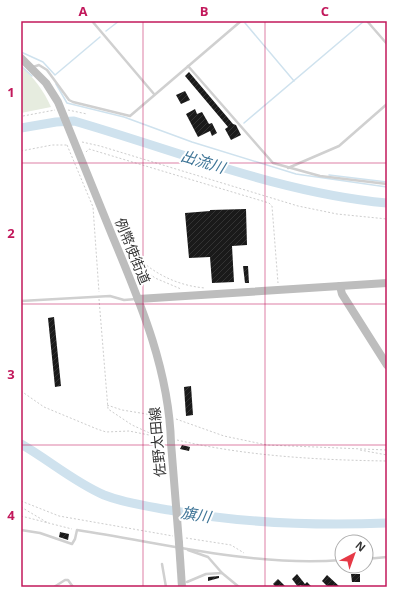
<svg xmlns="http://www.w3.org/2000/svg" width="408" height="608" font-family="'Open Sans','Noto Sans JP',sans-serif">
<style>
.green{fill:#e6ecdf}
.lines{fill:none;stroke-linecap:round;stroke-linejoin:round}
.stream{stroke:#cfe2ee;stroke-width:1.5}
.river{stroke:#cfe2ee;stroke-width:9}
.building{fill:url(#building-hatch)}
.path{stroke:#cdcdcd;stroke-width:1;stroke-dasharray:2 2;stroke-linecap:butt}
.lane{stroke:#d0d0d0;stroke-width:2.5}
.secondary{stroke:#bdbdbd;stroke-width:8}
.secondary-bridge{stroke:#bdbdbd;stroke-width:8}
.grid{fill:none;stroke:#c2185b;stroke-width:1;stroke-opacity:0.55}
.labels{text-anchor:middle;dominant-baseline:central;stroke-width:4;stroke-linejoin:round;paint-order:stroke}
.street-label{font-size:14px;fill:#333;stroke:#fff}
.water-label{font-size:15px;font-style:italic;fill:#3f7597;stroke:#fff}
.neatline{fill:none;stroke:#c2185b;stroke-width:1.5}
.grid-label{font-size:13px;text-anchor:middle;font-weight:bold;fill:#c2185b}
</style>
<defs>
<pattern id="building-hatch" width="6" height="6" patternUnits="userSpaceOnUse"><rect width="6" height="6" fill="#1a1a1a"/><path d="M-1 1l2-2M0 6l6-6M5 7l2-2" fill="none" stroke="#333"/></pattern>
</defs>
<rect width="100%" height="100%" fill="#fff"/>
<path class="green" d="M 21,66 C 34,78 44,91 51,107 L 21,113 Z"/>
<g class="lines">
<g class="stream">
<polyline points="245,23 294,81"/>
<polyline points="106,31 119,21"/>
<polyline points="21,52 43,62 55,75 100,37"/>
<polyline points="21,66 32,76"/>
<polyline points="56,84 67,103 124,117 192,142 296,174 387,187"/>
<polyline points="244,123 363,22"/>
<polyline points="329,175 387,182"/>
</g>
<g class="river">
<path d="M 21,128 L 56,122 L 74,121 C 178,151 279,193 387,203"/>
<path d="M 21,444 C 49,460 74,482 104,495 C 124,503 147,506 169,510 C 241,523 314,526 387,523"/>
</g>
</g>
<g class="building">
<polygon points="189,72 233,124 236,125 241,135 231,140 225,129 228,127 185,76"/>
<polygon points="185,91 190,100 181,104 176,95"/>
<polygon points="195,109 197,114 202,112 209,124 212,123 217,133 212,136 210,131 198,137 186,114"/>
<polygon points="246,209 247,245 232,246 234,282 212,283 210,257 189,258 185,213 210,211 210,210"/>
<polygon points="243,266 248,266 249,283 245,283"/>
<polygon points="54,317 61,386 55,387 48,318"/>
<polygon points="191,386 193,415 186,416 184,387"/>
<polygon points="182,445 190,447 189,451 180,449"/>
<polygon points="60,532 69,534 68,540 59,537"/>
<polygon points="297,574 305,584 307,582 312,587 302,587 301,585 298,587 292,579"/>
<polygon points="351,574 360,574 360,582 352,582"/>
<polygon points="327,575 340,587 328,587 322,581"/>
<polygon points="219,576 219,578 208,581 208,577"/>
<polygon points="278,579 286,587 276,587 273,584"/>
</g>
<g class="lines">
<g class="path">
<polyline points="68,110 87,114"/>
<polyline points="23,116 55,110"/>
<polyline points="82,142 100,146 298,206 337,214 387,219"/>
<polyline points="67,145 93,207 99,292"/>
<polyline points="21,151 52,145 67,145"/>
<polyline points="86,152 89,149 269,203 272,206 278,283"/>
<path d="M 120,236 C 139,266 170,285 205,288"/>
<polyline points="128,256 155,278 181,289"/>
<polyline points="99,299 108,409 132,425 154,435"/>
<polyline points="21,391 44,407 97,429 106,432 129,431 164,438"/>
<polyline points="107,405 122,410 159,416"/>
<polyline points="176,419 224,436 267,445 387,450"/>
<path d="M 177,440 C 246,456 317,460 387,461"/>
<polyline points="360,450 387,455"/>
<polyline points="21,501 59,516 173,536"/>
<polyline points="21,507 48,523"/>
<polyline points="21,516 72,529"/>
<polyline points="186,538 231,545 244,553"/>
</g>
<g class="lane">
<polyline points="92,21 154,94"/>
<polyline points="367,21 387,44"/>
<polyline points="188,66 273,163 320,176 387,184"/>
<polyline points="33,67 39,65 47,70 69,100 73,102 130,116 241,21"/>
<polyline points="288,168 339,146 387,104"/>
<polyline points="21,301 110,296 124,300 136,299"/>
<path d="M 21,530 L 40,533 L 72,544 L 75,539 L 77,530 C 164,543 253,567 342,560"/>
<polyline points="188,550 208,557 222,573 239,587"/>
<polyline points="366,559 387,557"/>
<polyline points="162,564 166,587"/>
<polyline points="187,582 206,574 222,573"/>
<polyline points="54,587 65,580 68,580 73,587"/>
</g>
<g class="secondary">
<path d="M 21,58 L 46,83 L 58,102 C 76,146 94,191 112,235 C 140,302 169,369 171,443"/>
<polyline points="340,286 342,294 387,365"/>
<polyline points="138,299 387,283"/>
<polyline points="179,543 182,587"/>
</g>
<polyline class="secondary-bridge" points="171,443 179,543"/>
</g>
<path class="grid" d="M 143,21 L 143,587M 265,21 L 265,587M 21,163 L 387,163M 21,304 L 387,304M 21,445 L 387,445"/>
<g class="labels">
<g class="street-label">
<text transform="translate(133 251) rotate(68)">例幣使街道</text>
<text transform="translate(157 442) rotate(-95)">佐野太田線</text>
</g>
<g class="water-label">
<text transform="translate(203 161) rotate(17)">出流川</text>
<text transform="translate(196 514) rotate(9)">旗川</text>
</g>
</g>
<rect width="408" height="608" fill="none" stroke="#ffffff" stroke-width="44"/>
<g transform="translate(354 554) rotate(41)"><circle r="19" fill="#ffffff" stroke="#adadad"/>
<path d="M0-3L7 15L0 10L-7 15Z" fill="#e63946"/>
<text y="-6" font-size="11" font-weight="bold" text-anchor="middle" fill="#333333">N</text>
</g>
<rect x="22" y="22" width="364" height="564" class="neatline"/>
<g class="grid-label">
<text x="83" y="16">A</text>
<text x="204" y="16">B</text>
<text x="325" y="16">C</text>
<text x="11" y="97">1</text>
<text x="11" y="238">2</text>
<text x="11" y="379">3</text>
<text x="11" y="520">4</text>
</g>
</svg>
